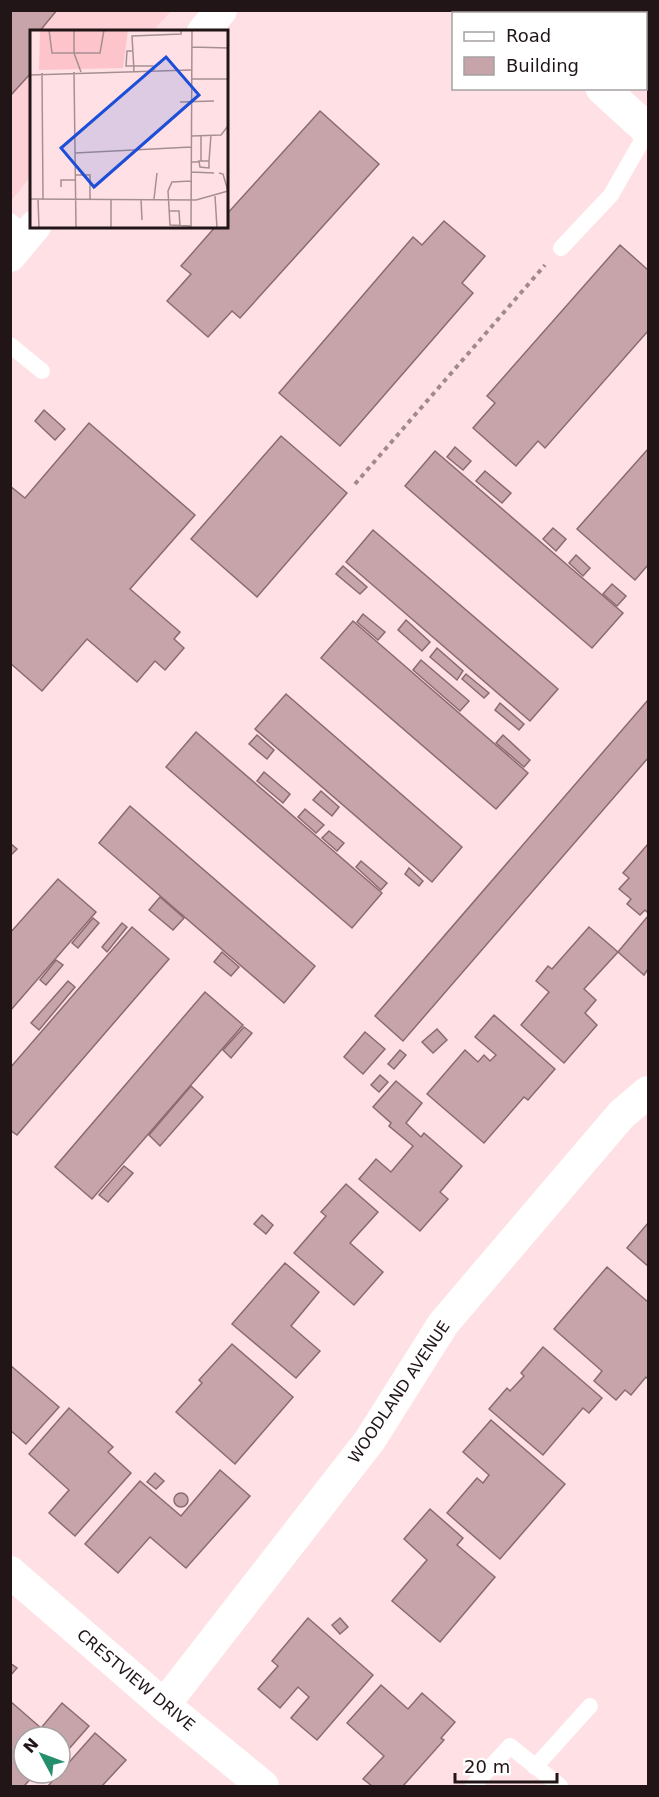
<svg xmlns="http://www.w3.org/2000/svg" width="659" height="1797" font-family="'DejaVu Sans',sans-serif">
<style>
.built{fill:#fed1d6}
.building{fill:#c7a4a9;stroke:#8b6b6f;stroke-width:1.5}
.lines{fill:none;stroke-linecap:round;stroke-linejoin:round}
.path{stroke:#a18a8d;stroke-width:4;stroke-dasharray:4.5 4.5;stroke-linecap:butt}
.lane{stroke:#fff;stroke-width:16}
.street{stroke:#fff;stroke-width:32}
.secondary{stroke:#fff;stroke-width:33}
.labels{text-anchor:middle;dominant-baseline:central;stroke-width:4.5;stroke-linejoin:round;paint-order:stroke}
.street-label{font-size:16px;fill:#211517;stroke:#fff}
.inset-road{fill:none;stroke:#a68f93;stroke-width:1.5}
.view{fill:#1d4ed8;fill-opacity:0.15;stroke:#1d4ed8;stroke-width:3}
.inset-edge{fill:none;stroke:#211517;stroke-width:3}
</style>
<rect width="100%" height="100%" fill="#ffe1e5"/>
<polygon class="built" points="11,11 171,11 153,31 32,32 31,176 11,201"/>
<g class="building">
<polygon points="10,10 57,10 39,32 32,32 32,72 10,96"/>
<polygon points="320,111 379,164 240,318 232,311 208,337 167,301 191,274 181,266 216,226 226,226 226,215"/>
<polygon points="444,221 485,256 462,283 473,293 340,446 279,393 413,237 422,245"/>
<polygon points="620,245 648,270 648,331 545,448 538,441 516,466 473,428 495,403 487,396"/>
<polygon points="44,410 65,429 55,440 35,421"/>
<polygon points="89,423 195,515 130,589 180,632 174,639 184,648 165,670 155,661 137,682 87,639 42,691 10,663 10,486 25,498"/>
<polygon points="281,436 347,493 257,597 191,539"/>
<polygon points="455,447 471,461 463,470 447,457"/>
<polygon points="648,449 648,565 635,580 577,529"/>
<polygon points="435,451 623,613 592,648 405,486"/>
<polygon points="485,471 511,493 502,503 476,481"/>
<polygon points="553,528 566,539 556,551 543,539"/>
<polygon points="373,530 558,689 530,721 346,562"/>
<polygon points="576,555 590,568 583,576 569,563"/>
<polygon points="343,566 367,587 360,594 336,574"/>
<polygon points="612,584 626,596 617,606 603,594"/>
<polygon points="363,614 385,632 378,640 357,622"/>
<polygon points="406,620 430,642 422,651 398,630"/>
<polygon points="353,621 528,773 496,809 321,658"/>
<polygon points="437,648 463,671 457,680 430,657"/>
<polygon points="421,660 469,701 460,711 413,670"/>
<polygon points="466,674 489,693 484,698 462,679"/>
<polygon points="286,694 462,847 432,882 255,729"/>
<polygon points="648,700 648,758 403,1041 375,1016"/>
<polygon points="500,703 524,724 519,730 495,710"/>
<polygon points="196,732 382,893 352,928 166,767"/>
<polygon points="257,735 274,750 267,759 249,744"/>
<polygon points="503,735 530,760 524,767 496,743"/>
<polygon points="264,772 290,794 283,803 257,781"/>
<polygon points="321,791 339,807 332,816 313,800"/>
<polygon points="130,806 315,966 284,1003 99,843"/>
<polygon points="305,809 324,825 316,833 298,817"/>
<polygon points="329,831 344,843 337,851 322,838"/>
<polygon points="10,843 17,849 10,856"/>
<polygon points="648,844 648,913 645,910 640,915 627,904 631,899 619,889 629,878 623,873"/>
<polygon points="361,861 387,883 381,890 356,867"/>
<polygon points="409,868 423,881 419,886 405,874"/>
<polygon points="58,879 96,912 10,1011 10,933"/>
<polygon points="160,897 184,918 173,930 149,910"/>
<polygon points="648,916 648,969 644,975 618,952"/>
<polygon points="93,918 99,923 78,948 72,943"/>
<polygon points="122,923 127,927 107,952 102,947"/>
<polygon points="132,927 169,959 17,1135 10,1130 10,1068"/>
<polygon points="589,927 618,952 584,989 596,1000 585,1013 597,1025 564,1063 521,1025 549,992 536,981 548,966 552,969"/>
<polygon points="222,952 239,967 231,976 214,962"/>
<polygon points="56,960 63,965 46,985 40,980"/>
<polygon points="68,981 75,987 39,1030 31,1023"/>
<polygon points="205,992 243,1025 92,1199 55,1167"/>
<polygon points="494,1015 555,1069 528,1100 524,1097 484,1143 427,1094 465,1050 478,1062 484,1055 490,1061 496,1055 475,1037"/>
<polygon points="244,1027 252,1033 231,1058 223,1050"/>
<polygon points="437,1029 447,1040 433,1053 422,1042"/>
<polygon points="365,1032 385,1049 363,1074 344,1057"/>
<polygon points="400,1050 406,1055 394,1069 388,1064"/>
<polygon points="380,1075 388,1082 379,1092 371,1085"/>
<polygon points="396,1081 422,1103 406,1123 421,1137 424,1133 462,1166 440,1192 448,1199 420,1231 359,1179 376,1159 391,1172 413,1146 389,1126 391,1123 373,1107"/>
<polygon points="191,1086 203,1097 160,1146 149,1135"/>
<polygon points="124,1166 133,1173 108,1202 99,1195"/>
<polygon points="346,1184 378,1212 350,1243 383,1272 354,1305 294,1253 326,1216 321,1212"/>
<polygon points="262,1215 273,1225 266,1234 254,1224"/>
<polygon points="648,1223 648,1266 627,1248"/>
<polygon points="285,1263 319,1292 291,1326 320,1351 296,1378 232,1324"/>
<polygon points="607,1267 648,1302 648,1379 646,1377 631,1395 625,1390 616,1400 594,1381 602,1371 554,1329"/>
<polygon points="232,1344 293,1397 235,1464 176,1412 202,1383 199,1380"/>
<polygon points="543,1347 602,1398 589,1413 583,1408 543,1455 489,1409 507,1388 510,1391 524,1376 521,1373"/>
<polygon points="10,1365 59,1407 26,1444 10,1430"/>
<polygon points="69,1408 113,1447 108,1452 131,1473 75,1536 49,1513 69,1490 29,1454"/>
<polygon points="491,1420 565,1484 500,1559 447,1513 477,1478 483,1483 489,1475 463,1452"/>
<polygon points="220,1470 250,1496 186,1568 150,1537 118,1573 85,1544 140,1481 181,1516"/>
<polygon points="155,1473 164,1481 156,1489 147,1482"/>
<circle cx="181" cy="1500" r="7"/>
<polygon points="430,1509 463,1538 457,1545 495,1577 440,1642 392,1601 427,1560 404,1539"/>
<polygon points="308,1618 373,1675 317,1740 291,1718 309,1697 298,1687 280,1708 258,1689 278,1666 272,1661"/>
<polygon points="340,1618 348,1627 340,1634 332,1625"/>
<polygon points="10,1663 17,1668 10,1676"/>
<polygon points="381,1685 408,1709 422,1693 455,1722 441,1738 444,1740 403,1786 372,1786 363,1779 384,1756 347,1723"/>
<polygon points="10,1701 41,1728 62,1703 89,1726 60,1759 60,1737 24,1737 24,1773 36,1773 24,1786 10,1786"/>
<polygon points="95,1733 126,1760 102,1786 48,1786"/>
</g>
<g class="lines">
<polyline class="path" points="355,484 545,265"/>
<g class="lane">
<polyline points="10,221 27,235"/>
<polyline points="561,248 611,195 648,130"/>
<polyline points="10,345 42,371"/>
<polyline points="535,1767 590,1706"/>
<polyline points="473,1786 510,1746 560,1786"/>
</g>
<g class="street">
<polyline points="203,32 221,10"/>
<polyline points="10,256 35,226"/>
<polyline points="10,1572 164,1705 263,1786"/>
<polyline points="164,1705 370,1440 443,1324 621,1115 648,1092"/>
</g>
<g class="secondary">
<polyline points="513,10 516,14"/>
<polyline points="602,88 648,130"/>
</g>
</g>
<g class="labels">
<g class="street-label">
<text transform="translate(399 1392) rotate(-56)">WOODLAND AVENUE</text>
<text transform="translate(136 1680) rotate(40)">CRESTVIEW DRIVE</text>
</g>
</g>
<g transform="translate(30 30)">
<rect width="198" height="198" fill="#ffe1e5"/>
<path d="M 10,0 L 98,0 L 93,38 L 9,40 Z" fill="#fec4cc"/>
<path class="inset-road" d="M 19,0 L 22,23 L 70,23 L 74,0M 44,0 L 44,23 L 51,42M 162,17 L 198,18M 102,21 L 97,21 L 96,36 L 123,36 L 124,40M 104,41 L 102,6 L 151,4 L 151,0M 44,42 L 46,198M 12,43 L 13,169M 0,45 L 161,40M 161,49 L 198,49M 150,72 L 184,71M 162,106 L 191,105 L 198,96M 45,123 L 161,117M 171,131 L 171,105M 179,131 L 181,105M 161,132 L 167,132 L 169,131 L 179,131 L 179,138 L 170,137 L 169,131M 161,142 L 184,143M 189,143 L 193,144 L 198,161M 45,145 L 60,145 L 60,169M 31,157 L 31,150 L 45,150M 185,166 L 187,198M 0,169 L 166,170 L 198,161M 8,169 L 9,198M 111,169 L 112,190M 124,169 L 127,143M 139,181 L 149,181 L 150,196M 161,196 L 140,195 L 138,161 L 142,152 L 161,151M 81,198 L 81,169M 161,198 L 162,0"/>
<path class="view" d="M 136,27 L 169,65 L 64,157 L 31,118 Z"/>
<rect width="198" height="198" class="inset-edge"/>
</g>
<rect width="659" height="1797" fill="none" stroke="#211517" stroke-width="24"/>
<rect x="452" y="12" width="195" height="78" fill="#ffffff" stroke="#a6a1a2" stroke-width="1.5"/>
<rect x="464" y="32" width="30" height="9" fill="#ffffff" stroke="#a6a1a2" stroke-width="1.5"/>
<text x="506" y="42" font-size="18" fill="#211517">Road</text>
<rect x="464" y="57" width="30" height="18" fill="#c7a4a9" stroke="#a6a1a2" stroke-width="1.5"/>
<text x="506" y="72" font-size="18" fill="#211517">Building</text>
<g transform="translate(42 1755) rotate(311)"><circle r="28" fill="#ffffff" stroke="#a6a1a2" stroke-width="1.5"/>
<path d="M0-4.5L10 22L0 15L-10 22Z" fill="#258f6d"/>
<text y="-9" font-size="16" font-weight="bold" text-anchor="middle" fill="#211517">N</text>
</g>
<path d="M455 1773v9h102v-9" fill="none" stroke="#211517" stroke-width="3"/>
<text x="464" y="1773" font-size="18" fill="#211517" stroke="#ffffff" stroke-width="4.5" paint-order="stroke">20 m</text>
</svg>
